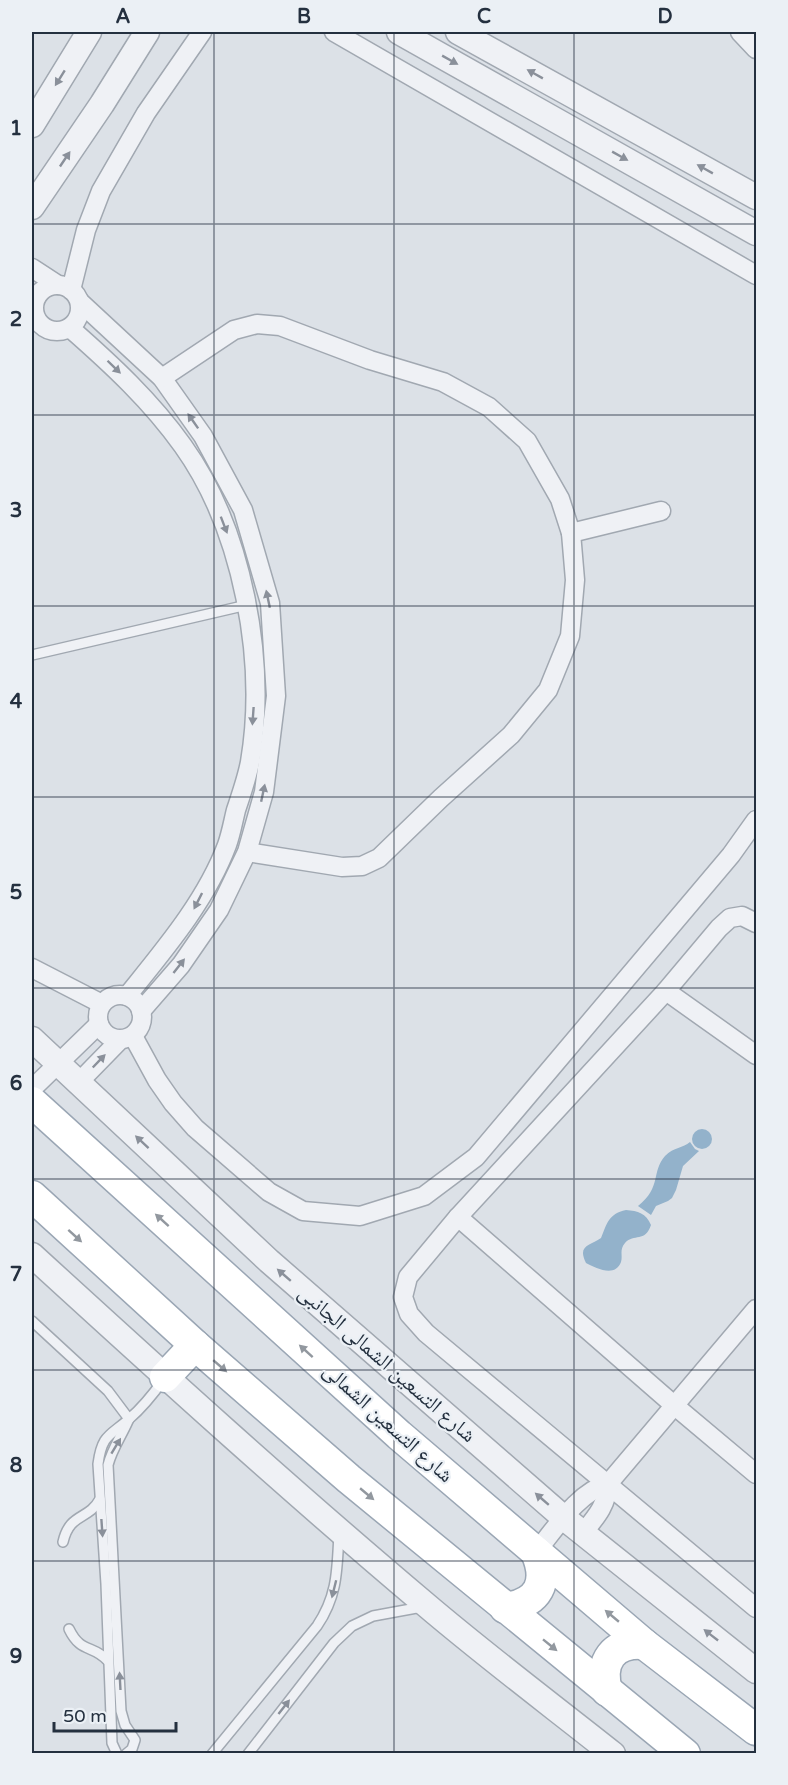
<svg xmlns="http://www.w3.org/2000/svg" width="788" height="1785" font-family="'Varela Round','Noto Naskh Arabic',sans-serif">
<style>
.water{fill:#93b2cb}
.lines{fill:none;stroke-linecap:round;stroke-linejoin:round}
.service-casing{stroke:#a1a8b1;stroke-width:12}
.minor-casing{stroke:#a1a8b1;stroke-width:21}
.tertiary-casing{stroke:#a1a8b1;stroke-width:27}
.primary-casing{stroke:#9aa6b4;stroke-width:33}
.service{stroke:#eff1f5;stroke-width:9}
.minor{stroke:#eff1f5;stroke-width:18}
.tertiary{stroke:#eff1f5;stroke-width:24}
.primary{stroke:#fff;stroke-width:30}
.oneway{fill:#8a909a}
.oneway2{fill:#92989f}
.grid{fill:none;stroke:#24303f;stroke-width:1.5;stroke-opacity:0.55}
.labels{text-anchor:middle;dominant-baseline:central;stroke-width:4.5;stroke-linejoin:round;paint-order:stroke}
.street-label{font-size:21px;fill:#24303f;stroke:#ebf0f5}
.neatline{fill:none;stroke:#24303f;stroke-width:2}
.grid-label{font-size:20px;text-anchor:middle;font-weight:bold;fill:#24303f}
</style>
<rect width="100%" height="100%" fill="#dce1e7"/>
<g class="water">
<circle cx="702" cy="1139" r="10"/>
<path d="M 690,1142 L 695,1149 L 699,1151 L 683,1166 L 676,1190 L 672,1198 L 668,1201 L 656,1206 L 651,1215 L 638,1206 C 662,1187 651,1172 665,1156 C 674,1147 683,1148 690,1142 Z"/>
<path d="M 626,1210 C 638,1211 646,1213 651,1225 C 645,1243 634,1233 625,1243 C 619,1250 623,1255 621,1262 C 615,1278 596,1268 586,1263 C 577,1245 590,1246 601,1238 C 607,1224 608,1214 626,1210 Z"/>
</g>
<g class="lines">
<defs>
<g id="service">
<polyline points="32,655 247,605"/>
<polyline points="32,1321 108,1391 129,1419"/>
<path d="M 63,1542 C 70,1512 88,1521 100,1499"/>
<path d="M 69,1629 C 81,1654 93,1644 108,1661"/>
<path d="M 117,1754 L 112,1743 L 106,1584 L 98,1464 C 102,1434 110,1436 129,1419 C 142,1408 154,1393 164,1379"/>
<path d="M 126,1754 L 132,1749 L 135,1740 L 125,1725 L 121,1711 L 108,1465 C 112,1449 121,1437 128,1421"/>
<path d="M 212,1754 L 317,1626 C 338,1595 337,1569 339,1533"/>
<polyline points="248,1754 334,1643 352,1626 373,1616 422,1607"/>
</g>
<g id="minor">
<polyline points="334,32 756,275"/>
<polyline points="740,32 756,49"/>
<polyline points="32,268 58,285"/>
<circle cx="57" cy="308" r="23"/>
<polyline points="71,290 86,230 101,191 146,113 202,32"/>
<polyline points="80,302 162,378 203,436 243,510 270,603 276,696 264,792 247,852 219,910 181,965 141,1011"/>
<path d="M 70,328 C 111,364 151,401 183,446 C 243,530 267,661 250,762 C 247,778 241,795 236,810 C 233,822 231,834 227,845 C 206,901 164,950 127,996"/>
<polyline points="162,378 234,330 257,324 280,326 370,360 443,382 489,407 527,441 560,499 571,533 575,580 570,636 548,690 511,735 441,798 379,858 362,866 342,867 247,852"/>
<polyline points="571,533 661,511"/>
<polyline points="756,923 742,916 730,918 719,928 666,991 458,1217 408,1277 403,1297 409,1314 426,1333 756,1608"/>
<polyline points="32,968 102,1004"/>
<polyline points="666,991 756,1055"/>
<circle cx="120" cy="1017" r="22"/>
<polyline points="133,1036 157,1080 173,1103 195,1128 269,1192 303,1211 360,1216 424,1196 476,1157 731,855 756,820"/>
<polyline points="79,1082 120,1040"/>
<polyline points="32,1089 99,1024"/>
<polyline points="458,1217 675,1406 756,1474"/>
<path d="M 583,1533 C 596,1517 607,1505 608,1484"/>
<path d="M 536,1552 C 555,1529 579,1491 608,1484 L 756,1309"/>
</g>
<g id="tertiary">
<polyline points="399,32 756,233"/>
<polyline points="458,32 756,197"/>
<polyline points="32,125 89,32"/>
<polyline points="32,207 102,104 147,32"/>
<polyline points="32,1039 269,1261 564,1518 756,1671"/>
<path d="M 32,1255 C 161,1373 291,1491 425,1604 C 486,1656 550,1704 613,1754"/>
</g>
<g id="primary">
<polyline points="32,1102 399,1435 644,1644 756,1730"/>
<polyline points="32,1196 195,1345 349,1479 685,1754"/>
<polyline points="165,1377 195,1345"/>
<path d="M 505,1608 C 539,1603 549,1583 536,1552"/>
<path d="M 607,1691 C 599,1661 613,1642 644,1644"/>
</g>
</defs>
<use href="#service" class="service-casing"/>
<use href="#minor" class="minor-casing"/>
<use href="#tertiary" class="tertiary-casing"/>
<use href="#primary" class="primary-casing"/>
<use href="#service" class="service"/>
<use href="#minor" class="minor"/>
<use href="#tertiary" class="tertiary"/>
<use href="#primary" class="primary"/>
</g>
<defs><path id="oneway-solid" d="M-6-.8H1V-3.2L6.5 0L1 3.2V.8H-6Z" transform="scale(1.5)"/></defs>
<g class="oneway">
<use href="#oneway-solid" transform="translate(450 60) rotate(29)"/>
<use href="#oneway-solid" transform="translate(535 74) rotate(-151)"/>
<use href="#oneway-solid" transform="translate(60 78) rotate(122)"/>
<use href="#oneway-solid" transform="translate(620 156) rotate(29)"/>
<use href="#oneway-solid" transform="translate(65 159) rotate(-56)"/>
<use href="#oneway-solid" transform="translate(705 169) rotate(-151)"/>
<use href="#oneway-solid" transform="translate(114 367) rotate(44)"/>
<use href="#oneway-solid" transform="translate(193 421) rotate(-125)"/>
<use href="#oneway-solid" transform="translate(224 525) rotate(69)"/>
<use href="#oneway-solid" transform="translate(268 599) rotate(-102)"/>
<use href="#oneway-solid" transform="translate(253 716) rotate(94)"/>
<use href="#oneway-solid" transform="translate(263 793) rotate(-78)"/>
<use href="#oneway-solid" transform="translate(198 901) rotate(117)"/>
<use href="#oneway-solid" transform="translate(179 966) rotate(-52)"/>
<use href="#oneway-solid" transform="translate(99 1061) rotate(-46)"/>
<use href="#oneway-solid" transform="translate(142 1142) rotate(-137)"/>
<use href="#oneway-solid" transform="translate(284 1275) rotate(-139)"/>
<use href="#oneway-solid" transform="translate(116 1446) rotate(-59)"/>
<use href="#oneway-solid" transform="translate(542 1499) rotate(-139)"/>
<use href="#oneway-solid" transform="translate(102 1528) rotate(86)"/>
<use href="#oneway-solid" transform="translate(334 1589) rotate(104)"/>
<use href="#oneway-solid" transform="translate(711 1635) rotate(-142)"/>
<use href="#oneway-solid" transform="translate(120 1681) rotate(-93)"/>
<use href="#oneway-solid" transform="translate(284 1707) rotate(-52)"/>
</g>
<g class="oneway2">
<use href="#oneway-solid" transform="translate(162 1220) rotate(-138)"/>
<use href="#oneway-solid" transform="translate(75 1236) rotate(42)"/>
<use href="#oneway-solid" transform="translate(306 1351) rotate(-138)"/>
<use href="#oneway-solid" transform="translate(220 1366) rotate(41)"/>
<use href="#oneway-solid" transform="translate(367 1494) rotate(40)"/>
<use href="#oneway-solid" transform="translate(612 1616) rotate(-140)"/>
<use href="#oneway-solid" transform="translate(550 1645) rotate(39)"/>
</g>
<path class="grid" d="M 214,32 L 214,1754M 394,32 L 394,1754M 574,32 L 574,1754M 32,224 L 756,224M 32,415 L 756,415M 32,606 L 756,606M 32,797 L 756,797M 32,988 L 756,988M 32,1179 L 756,1179M 32,1370 L 756,1370M 32,1561 L 756,1561"/>
<g class="labels">
<g class="street-label">
<text transform="translate(387 1364) rotate(41)">شارع التسعين الشمالى الجانبى</text>
<text transform="translate(388 1423) rotate(42)">شارع التسعين الشمالى</text>
</g>
</g>
<rect width="788" height="1785" fill="none" stroke="#ebf0f5" stroke-width="66"/>
<path d="M54 1722v9h122v-9" fill="none" stroke="#24303f" stroke-width="3"/>
<text x="63" y="1722" font-size="18" fill="#24303f" stroke="#ebf0f5" stroke-width="4.5" paint-order="stroke">50 m</text>
<rect x="33" y="33" width="722" height="1719" class="neatline"/>
<g class="grid-label">
<text x="123" y="23">A</text>
<text x="304" y="23">B</text>
<text x="484" y="23">C</text>
<text x="665" y="23">D</text>
<text x="16" y="135">1</text>
<text x="16" y="326">2</text>
<text x="16" y="517">3</text>
<text x="16" y="708">4</text>
<text x="16" y="899">5</text>
<text x="16" y="1090">6</text>
<text x="16" y="1281">7</text>
<text x="16" y="1472">8</text>
<text x="16" y="1663">9</text>
</g>
</svg>
